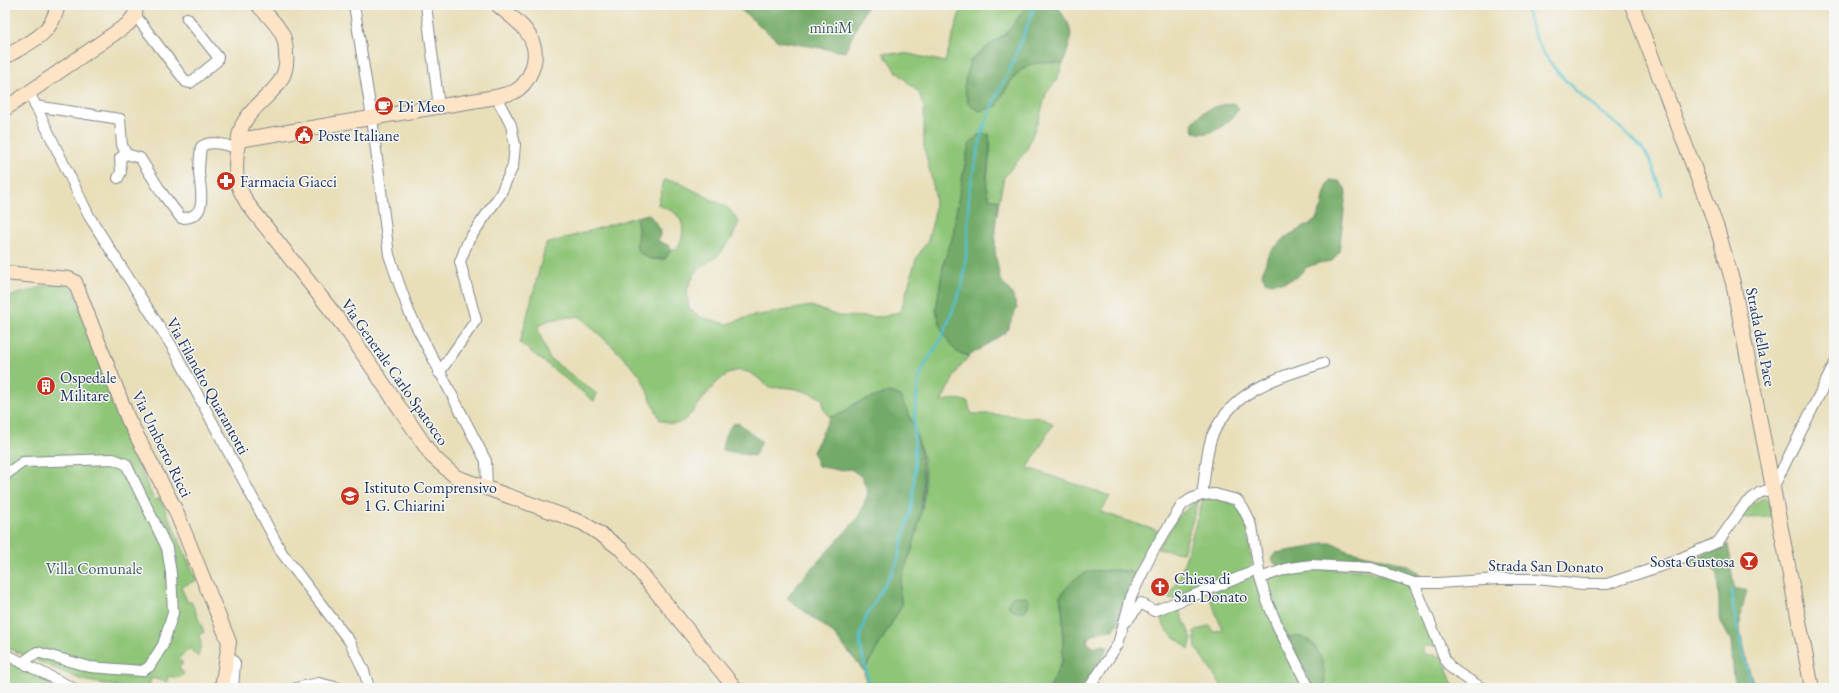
<svg xmlns="http://www.w3.org/2000/svg" width="1839" height="693" font-family="'EB Garamond',serif">
<style>
.green{fill:#8fc577;stroke:#557a6a}
.forest{fill:#73aa68;stroke:#476c63}
.lines{fill:none;stroke-linecap:round;stroke-linejoin:round}
.stream{stroke:#55c0d1;stroke-width:2.5}
.street-casing{stroke:#82878c;stroke-width:12}
.secondary-casing{stroke:#82878c;stroke-width:16}
.street{stroke:#fff;stroke-width:10}
.secondary{stroke:#fee4c6;stroke-width:14}
.labels{text-anchor:middle;dominant-baseline:central;stroke-width:3;stroke-linejoin:round;paint-order:stroke}
.park-label{font-size:16px;fill:#3e5c66;stroke:#f6f6f2}
.poi-label{font-size:16px;fill:#1b2f5e;stroke:#f6f6f2;text-anchor:start}
.street-label{font-size:16px;fill:#1b2f5e;stroke:#f6f6f2}
</style>
<rect width="100%" height="100%" fill="#f6f6f2"/>
<filter id="ink" filterUnits="userSpaceOnUse"><feTurbulence type="fractalNoise" baseFrequency=".025" numOctaves="2"/><feDisplacementMap in="SourceGraphic" scale="8" xChannelSelector="R" yChannelSelector="G"/><feConvolveMatrix kernelMatrix="1 2 1 2 8 2 1 2 1" color-interpolation-filters="sRGB"/></filter>
<filter id="wash" filterUnits="userSpaceOnUse"><feTurbulence type="fractalNoise" baseFrequency=".012" numOctaves="4" result="noise"/><feDisplacementMap in="SourceGraphic" scale="16" xChannelSelector="R" yChannelSelector="G"/><feGaussianBlur stdDeviation="0.9" result="paint"/><feColorMatrix in="noise" values="0 0 0 0 0 0 0 0 0 0 0 0 0 0 0 0 0 1.4 0 .05"/><feComposite in="paint" operator="in"/></filter>
<g filter="url(#wash)">
<rect width="100%" height="100%" fill="#e8dfba"/>
<g class="green">
<path d="M 962,5 L 1028,5 L 1006,34 L 987,47 L 1007,87 C 1025,62 1032,60 1063,64 L 1056,81 L 1046,93 L 1040,116 L 1026,151 L 1004,177 L 999,201 L 989,198 L 986,188 L 991,143 L 969,145 L 958,201 L 953,236 L 944,262 L 936,310 L 957,352 L 969,356 L 958,369 L 941,402 C 951,399 958,398 968,402 L 970,410 L 973,414 L 989,414 L 1043,418 L 1053,424 L 1028,468 L 1110,496 L 1101,512 L 1161,532 L 1137,573 L 1117,570 L 1060,596 L 1063,618 L 1063,659 L 1050,688 L 867,688 L 864,671 L 902,605 C 897,582 904,570 912,549 C 915,540 918,529 920,519 C 925,499 927,473 922,452 C 918,438 912,425 908,411 L 856,403 L 843,413 L 830,417 L 823,408 L 823,399 C 803,389 790,386 769,388 C 763,383 758,377 752,374 C 721,356 699,414 681,422 C 673,426 667,423 660,420 L 640,375 L 611,345 L 579,316 L 549,320 L 537,327 L 549,358 L 597,394 L 594,401 L 520,343 L 546,244 L 636,217 L 639,232 L 636,246 L 650,259 L 665,259 L 669,253 L 669,249 L 676,249 C 685,238 686,220 673,212 C 669,209 662,207 658,205 L 664,180 L 678,182 L 728,208 L 739,222 L 732,238 L 720,254 L 697,270 L 687,289 L 689,309 L 701,317 L 727,324 L 748,317 L 811,306 L 838,316 L 883,317 L 901,311 L 916,259 L 928,240 L 934,217 L 935,194 L 924,146 L 924,108 L 919,93 L 896,71 L 883,53 L 909,54 L 945,62 Z"/>
<polygon points="63,281 72,286 134,455 154,500 160,498 197,580 181,587 188,603 191,601 204,632 199,635 201,644 198,657 190,648 178,659 183,663 179,668 184,674 178,678 168,676 167,682 151,678 149,688 126,688 82,680 5,647 5,315 7,297"/>
<polygon points="1765,497 1770,502 1772,517 1745,518 1742,516 1753,504"/>
<path d="M 1211,498 C 1217,499 1224,500 1230,503 C 1250,511 1249,546 1252,565 L 1250,569 L 1170,600 L 1168,598 L 1181,574 L 1203,499 Z"/>
<polygon points="1197,500 1198,502 1183,553 1157,549 1179,516"/>
<path d="M 1288,569 L 1366,570 L 1406,583 L 1414,597 L 1436,646 L 1424,646 L 1424,654 L 1442,656 L 1454,688 L 1325,688 C 1325,675 1321,644 1306,639 C 1300,637 1293,637 1287,637 L 1265,583 L 1273,576 Z"/>
<polygon points="1252,575 1278,637 1305,688 1223,688 1196,648 1194,632 1210,625 1213,632 1222,629 1208,593"/>
<polygon points="1177,605 1192,639 1189,649 1166,630 1158,613"/>
<polygon points="5,661 64,688 5,688"/>
</g>
<g class="forest">
<polygon points="735,5 867,5 845,52 778,41"/>
<path d="M 1028,5 L 1058,5 C 1061,13 1065,18 1069,25 C 1074,37 1067,52 1063,64 C 1021,58 1016,71 997,106 L 979,111 L 968,103 L 964,86 L 970,61 L 987,47 L 1006,34 Z"/>
<path d="M 1234,103 L 1239,108 C 1230,123 1212,138 1194,132 L 1192,124 C 1201,110 1217,105 1234,103 Z"/>
<path d="M 989,134 C 993,156 982,177 989,198 L 999,201 L 995,227 L 995,252 L 1000,279 L 1012,294 L 1017,308 L 1006,332 L 969,356 L 957,352 L 950,344 L 942,330 L 936,310 L 944,262 L 953,236 L 958,201 L 969,145 L 978,135 Z"/>
<polygon points="1330,180 1339,181 1345,188 1346,194 1339,252 1332,261 1319,263 1307,267 1297,277 1285,282 1266,283 1262,275 1268,255 1277,245 1289,235 1315,221 1322,207 1325,192"/>
<path d="M 649,214 L 661,231 L 658,241 L 670,246 L 669,253 L 664,259 L 650,259 L 638,252 C 634,240 641,232 636,217 Z"/>
<path d="M 889,392 L 899,395 C 928,446 929,491 913,546 C 906,569 896,580 902,605 L 864,671 L 832,632 L 787,598 L 802,579 L 859,517 L 868,493 L 862,477 L 851,469 L 838,470 L 818,466 L 813,452 L 830,417 L 843,413 L 856,403 Z"/>
<path d="M 739,423 L 762,442 L 754,456 L 722,450 C 723,439 726,432 733,424 Z"/>
<polygon points="1322,543 1333,543 1347,550 1400,563 1414,569 1422,577 1420,580 1376,567 1280,567 1275,564 1272,560 1275,553 1311,547"/>
<polygon points="1728,544 1734,590 1747,590 1740,616 1740,631 1749,670 1755,688 1738,688 1734,678 1731,641 1719,618 1719,600 1717,573 1710,567 1686,562"/>
<path d="M 1117,570 L 1137,573 L 1128,590 L 1117,625 L 1113,630 L 1099,632 L 1091,636 L 1087,640 L 1089,645 L 1094,648 L 1101,645 L 1108,646 C 1104,656 1090,686 1078,688 C 1070,690 1059,688 1050,688 L 1063,659 L 1063,618 L 1060,596 L 1072,581 L 1089,571 Z"/>
<polygon points="1017,596 1026,597 1029,601 1028,607 1025,611 1015,612 1009,607 1008,604 1012,597"/>
<path d="M 1298,636 C 1321,643 1325,666 1325,688 L 1313,688 L 1287,637 Z"/>
</g>
<g class="lines">
<g class="stream">
<path d="M 1526,5 C 1531,46 1560,79 1591,104 C 1610,120 1632,134 1647,155 C 1654,167 1658,182 1662,195"/>
<polyline points="1731,590 1734,613 1751,688"/>
<polyline points="870,688 860,644 860,636 866,617 897,563 912,504 915,472 914,420 919,378 925,364 941,340 962,286 967,249 969,190 982,133 996,96 1010,70 1035,5"/>
</g>
</g>
</g>
<g filter="url(#ink)">
<g class="lines">
<defs>
<g id="street">
<polyline points="354,5 372,118 389,255 409,312 486,461 487,488"/>
<polyline points="426,5 439,107"/>
<polyline points="135,15 186,82 190,83 217,61 218,57 187,18"/>
<polyline points="29,92 89,216 173,348 282,553 350,642 364,671 369,688"/>
<polyline points="35,106 120,119 122,145 126,154"/>
<path d="M 118,178 L 121,172 L 120,158 L 126,154 L 140,158 L 162,193 L 181,218 C 210,219 200,189 199,172 C 199,163 200,155 201,147 C 210,139 227,146 238,148"/>
<polyline points="439,373 476,320 460,262 468,241 500,195 513,166 515,145 511,125 496,97"/>
<polyline points="5,475 23,462 113,459 126,464 167,548 171,573 173,613 163,645 149,667 142,671 90,667 37,652 22,663"/>
<path d="M 1202,495 C 1205,479 1206,448 1213,434 C 1235,388 1278,378 1323,363"/>
<polyline points="1260,578 1289,568 1312,565 1371,568 1414,583 1438,583 1499,579 1537,579 1583,584 1607,584 1667,564 1718,542 1745,504 1759,493 1773,488 1834,365"/>
<polyline points="1414,583 1445,659 1450,667 1458,673 1482,688"/>
<polyline points="1126,622 1141,603 1154,611 1258,570"/>
<polyline points="227,653 235,663 233,688"/>
<polyline points="5,654 73,688"/>
<polyline points="296,688 319,683 339,688"/>
<polyline points="1089,688 1118,644 1131,597 1153,551 1182,505 1191,499 1202,495 1215,494 1237,500 1243,508 1252,526 1260,578 1267,601 1278,627 1309,688"/>
</g>
<g id="secondary">
<path d="M 258,5 C 266,14 278,24 283,36 C 285,41 286,48 286,54 C 290,89 257,97 243,124 C 237,136 234,170 238,184 C 240,191 244,197 247,203 L 349,333 L 432,456 L 456,477 L 583,523 L 606,538 L 622,550 L 735,688"/>
<polyline points="1632,5 1717,228 1733,283 1812,688"/>
<path d="M 5,57 C 30,42 51,36 58,5"/>
<polyline points="5,109 128,24 135,15 136,5"/>
<path d="M 239,140 L 496,97 C 502,95 508,94 514,92 C 529,84 539,60 533,44 C 528,27 510,16 498,5"/>
<polyline points="5,273 69,279 75,282 128,419 175,509 229,642 222,688"/>
</g>
</defs>
<use href="#street" class="street-casing"/>
<use href="#secondary" class="secondary-casing"/>
<use href="#street" class="street"/>
<use href="#secondary" class="secondary"/>
</g>
</g>
<defs>
<symbol id="cafe-disc" viewBox="-11 -11 22 22"><circle r="9.5" fill="#c8321e" stroke="#f6f6f2"/><path d="M-5.5-4.5H6V0H3Q3 3.5 0 3.5H-2.5Q-5.5 3.5-5.5 0ZM3-3.2v2h1.7v-2ZM-6 4.5H4V6H-6Z" fill="#fff"/></symbol>
<symbol id="civic-disc" viewBox="-11 -11 22 22"><circle r="9.5" fill="#c8321e" stroke="#f6f6f2"/><path d="M-.6-6.5H3V-4.5H.6V-3L4-1V1h2V6H-6V1h2V-1L-.6-3ZM-1.2 2.5V6h2.4V2.5Z" fill="#fff"/></symbol>
<symbol id="pharmacy-disc" viewBox="-11 -11 22 22"><circle r="9.5" fill="#c8321e" stroke="#f6f6f2"/><path d="M-2-6h4v4h4v4h-4v4h-4v-4h-4v-4h4Z" fill="#fff"/></symbol>
<symbol id="building-disc" viewBox="-11 -11 22 22"><circle r="9.5" fill="#c8321e" stroke="#f6f6f2"/><path d="M-4-6H4V6H1V3H-1V6H-4ZM-2.5-4.3h1.7v1.8h-1.7ZM.8-4.3h1.7v1.8H.8ZM-2.5-1h1.7V.8h-1.7ZM.8-1h1.7V.8H.8Z" fill="#fff"/></symbol>
<symbol id="school-disc" viewBox="-11 -11 22 22"><circle r="9.5" fill="#c8321e" stroke="#f6f6f2"/><path d="M0-5L7-2L0 1L-7-2ZM-4 1L0 2.5L4 1V4Q0 6-4 4Z" fill="#fff"/></symbol>
<symbol id="bar-disc" viewBox="-11 -11 22 22"><circle r="9.5" fill="#c8321e" stroke="#f6f6f2"/><path d="M-6-5H6L.8 .8V4.5H3.5V6h-7V4.5H-.8V.8Z" fill="#fff"/></symbol>
<symbol id="church-disc" viewBox="-11 -11 22 22"><circle r="9.5" fill="#c8321e" stroke="#f6f6f2"/><path d="M-1.2-6h2.4v3.5h3.3v2.4h-3.3V6h-2.4V-.1h-3.3v-2.4h3.3Z" fill="#fff"/></symbol>
</defs>
<g fill-rule="evenodd">
<use href="#cafe-disc" x="373" y="95" width="22" height="22"/>
<use href="#civic-disc" x="293" y="124" width="22" height="22"/>
<use href="#pharmacy-disc" x="215" y="170" width="22" height="22"/>
<use href="#building-disc" x="35" y="375" width="22" height="22"/>
<use href="#school-disc" x="339" y="485" width="22" height="22"/>
<use href="#bar-disc" x="1738" y="550" width="22" height="22"/>
<use href="#church-disc" x="1149" y="576" width="22" height="22"/>
</g>
<g class="labels">
<g class="park-label">
<text x="831" y="27">miniM</text>
<text x="94" y="568">Villa Comunale</text>
</g>
<g class="poi-label">
<text x="398" y="106">Di Meo</text>
<text x="318" y="135">Poste Italiane</text>
<text x="240" y="181">Farmacia Giacci</text>
<text x="60" y="377">Ospedale<tspan x="60" dy="18">Militare</tspan></text>
<text x="364" y="487">Istituto Comprensivo<tspan x="364" dy="18">1 G. Chiarini</tspan></text>
<text x="1735" y="561" text-anchor="end">Sosta Gustosa</text>
<text x="1174" y="578">Chiesa di<tspan x="1174" dy="18">San Donato</tspan></text>
</g>
<g class="street-label">
<text transform="translate(1761 337) rotate(79)">Strada della Pace</text>
<text transform="translate(395 372) rotate(55)">Via Generale Carlo Spatocco</text>
<text transform="translate(208 386) rotate(61)">Via Filandro Quarantotti</text>
<text transform="translate(162 444) rotate(64)">Via Umberto Ricci</text>
<text transform="translate(1546 566) rotate(1)">Strada San Donato</text>
</g>
</g>
<rect width="1839" height="693" fill="none" stroke="#f6f6f2" stroke-width="20"/>
</svg>
